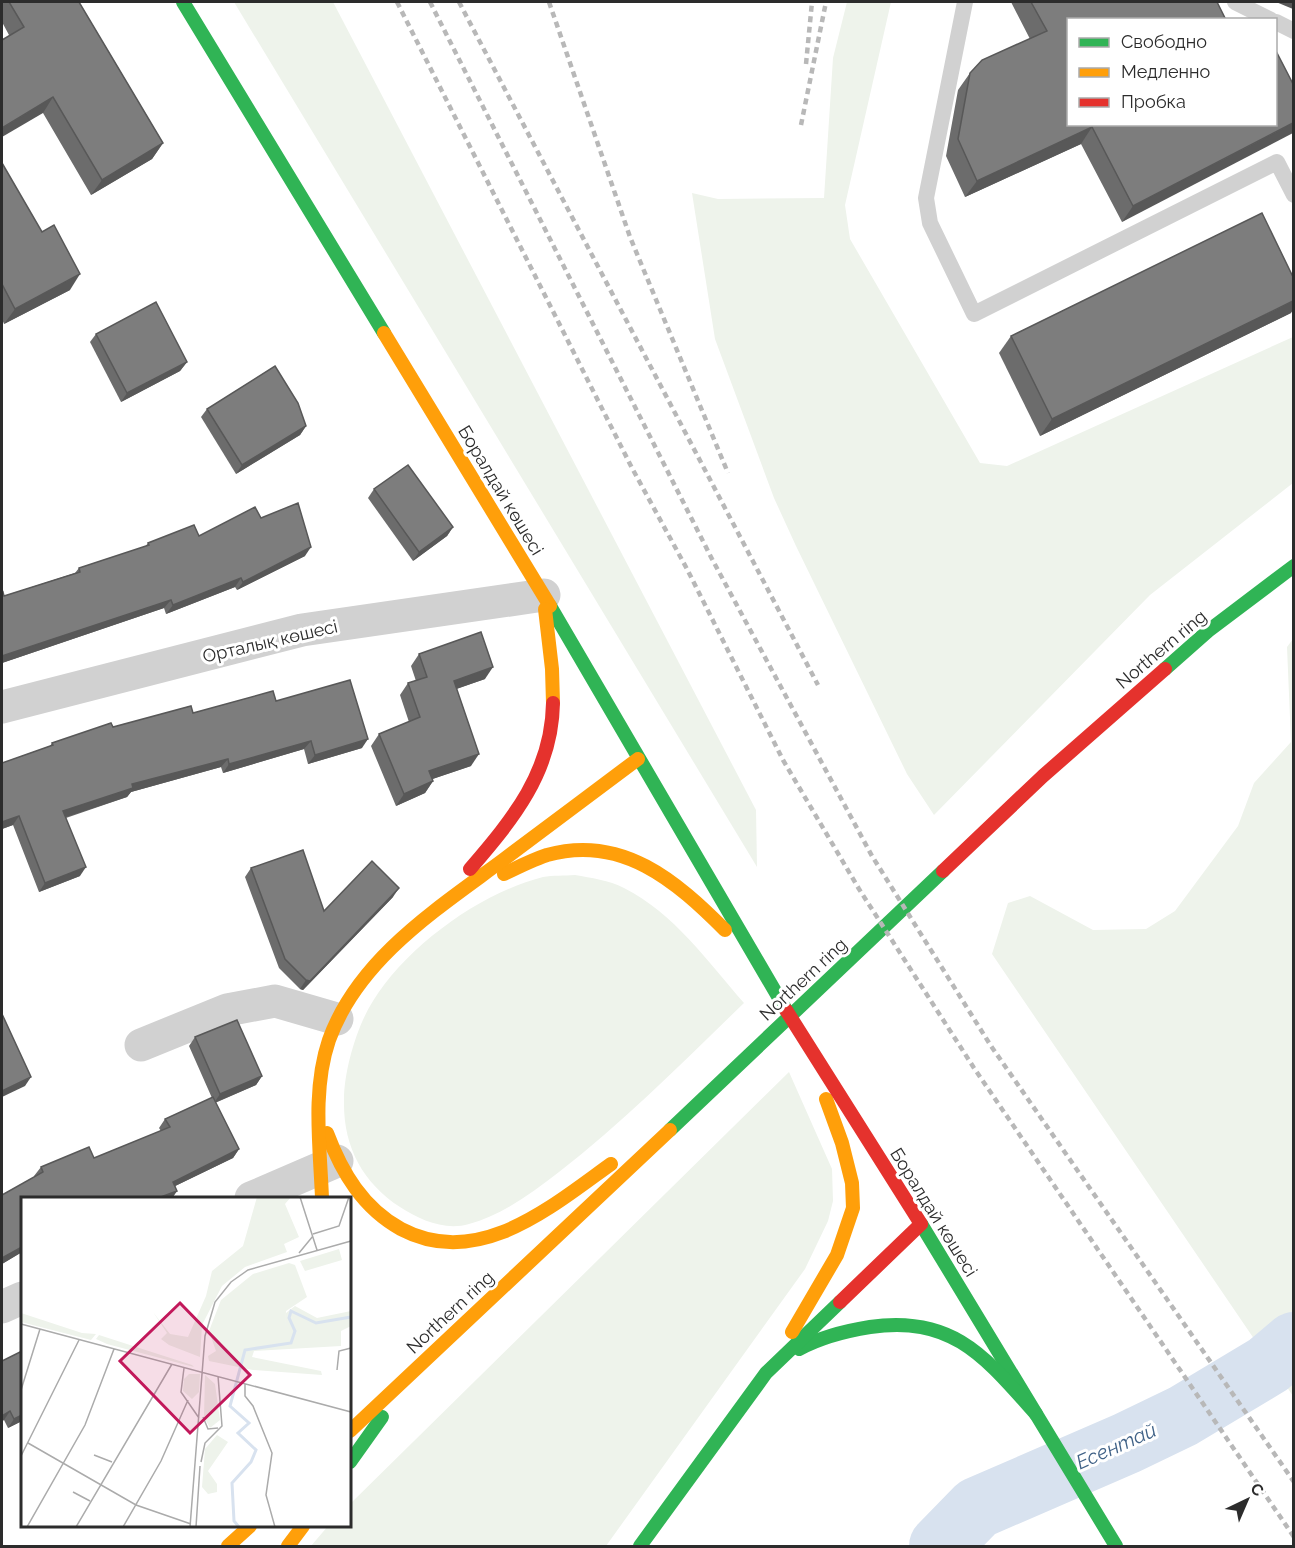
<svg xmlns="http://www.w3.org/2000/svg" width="1295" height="1548" font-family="Raleway,sans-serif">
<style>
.green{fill:#eef3eb}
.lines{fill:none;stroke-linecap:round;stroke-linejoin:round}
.river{stroke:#d8e2ef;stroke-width:62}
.lane{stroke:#d1d1d1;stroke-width:16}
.street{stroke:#d1d1d1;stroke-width:33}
.fast{stroke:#30b455;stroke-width:14}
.slow{stroke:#ff9f0a;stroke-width:14}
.jam{stroke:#e5322d;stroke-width:14}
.rail{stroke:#b8b8b8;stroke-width:4.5;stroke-dasharray:6 4.5;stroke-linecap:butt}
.wall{fill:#6c6c6c}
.shaded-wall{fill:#585858}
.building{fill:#7d7d7d;stroke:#585858;stroke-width:1.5}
.labels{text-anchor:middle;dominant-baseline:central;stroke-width:6;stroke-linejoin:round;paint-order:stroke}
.street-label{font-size:18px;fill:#2c2c2c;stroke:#fff}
.water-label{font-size:20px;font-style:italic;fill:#406287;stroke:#fff}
.inset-river{fill:none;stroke:#d8e2ef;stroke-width:3}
.inset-road{fill:none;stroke:#ababab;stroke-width:1.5}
.view{fill:#c2185b;fill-opacity:0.15;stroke:#c2185b;stroke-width:3}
.inset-edge{fill:none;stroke:#2c2c2c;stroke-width:3}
</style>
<rect width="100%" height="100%" fill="#fff"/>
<g class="green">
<polygon points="234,2 333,2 756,810 757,867"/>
<polygon points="847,2 891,2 845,205 850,239 980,463 1007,466 1293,337 1293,483 1150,595 934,815 907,774 796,546 774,498 715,339 692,193 718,199 824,198 833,58"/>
<polygon points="1293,639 1293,1396 992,954 1008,903 1030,896 1093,930 1146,929 1175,911 1238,826 1254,783 1291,742 1287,647"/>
<path d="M 575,875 C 591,878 609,880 624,888 C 674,913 708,962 744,1003 C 684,1061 625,1121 559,1172 C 532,1193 502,1215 469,1224 C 445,1231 420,1220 400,1207 C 362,1182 343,1146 344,1100 C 344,1070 357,1026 373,1001 C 407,946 480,893 543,877 C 553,875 564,876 575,875 Z"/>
<polygon points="789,1072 832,1169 833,1201 828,1221 805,1269 606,1546 311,1546 328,1526 350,1526 350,1504"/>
</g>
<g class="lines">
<polyline class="river" points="940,1546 977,1508 1127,1443 1183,1416 1268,1365 1294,1343"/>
<g class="lane">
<polyline points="965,2 926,198 930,223 974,314 1277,162 1294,195"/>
<polyline points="1235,2 1271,20"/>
<polyline points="1276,22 1294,31"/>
</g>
<g class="street">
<polyline points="2,707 302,630 544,595"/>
<polyline points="141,1045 227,1010 275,1001 337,1019"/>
<polyline points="251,1198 337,1161"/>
<polyline points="2,1307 22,1298"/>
</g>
<g class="fast">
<polyline points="183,2 384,333"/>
<polyline points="550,606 786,1010"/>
<polyline points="1165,669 1208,631 1294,566"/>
<polyline points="670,1130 943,871"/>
<polyline points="921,1224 1116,1546"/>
<path d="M 799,1349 C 821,1337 845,1331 870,1327 C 953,1315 985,1357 1036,1414"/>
<polyline points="350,1462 382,1417"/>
<polyline points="640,1546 766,1373 840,1302"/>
</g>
<g class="slow">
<polyline points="384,333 550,606"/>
<polyline points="545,609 552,669 553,703"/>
<path d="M 504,874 C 518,867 532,860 547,855 C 622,834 676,881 725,930"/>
<path d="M 327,1133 C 342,1173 363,1208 401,1229 C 478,1270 551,1207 611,1164"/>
<path d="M 322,1198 C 320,1146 312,1090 329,1040 C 358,959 437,909 503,860 C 548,826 593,793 638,759"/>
<polyline points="792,1332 837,1255 853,1208 852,1183 842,1143 826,1099"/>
<polyline points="350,1431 670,1130"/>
<polyline points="228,1546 250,1526"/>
<polyline points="288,1546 303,1526"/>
</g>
<g class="jam">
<path d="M 470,869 C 513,819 552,772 553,703"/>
<polyline points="943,871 1043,776 1165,669"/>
<polyline points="786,1010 921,1224 840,1302"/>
</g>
<g class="rail">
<polyline points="397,2 632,468 687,569 783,760 859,889 974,1068 1294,1537"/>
<polyline points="430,2 712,559 872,856 991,1046 1294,1482"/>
<polyline points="459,2 818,685"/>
<polyline points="549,2 630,237 728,473"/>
<polyline points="806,64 812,2"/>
<polyline points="801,125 826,2"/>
</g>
</g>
<g class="wall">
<polygon points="2,2 79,2 163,143 152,159 91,195 43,113 9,35 2,22"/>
<polygon points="1011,2 1217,2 1275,124 1122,222 1081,144 965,197 946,156 958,90 970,73 1030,39"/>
<polygon points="2,163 70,290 4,324 2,319"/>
<polygon points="1291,313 1040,436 999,353 1011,336"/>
<polygon points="96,334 187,362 180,371 121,402 90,342"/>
<polygon points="207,409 306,426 300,435 236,474 201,417"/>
<polygon points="374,489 453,527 447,536 413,561 368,498"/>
<polygon points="261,518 305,556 237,590 235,587 166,614 164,608 2,663 2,593 4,596 75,573 79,568 145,547 148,543 199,536"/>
<polygon points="419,654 485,679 456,689 471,766 432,779 433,781 425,793 396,806 371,746 379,734 409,722 400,695 408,683 416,681 411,666"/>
<polygon points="276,701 362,748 308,764 304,749 223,773 221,767 131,792 127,797 66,818 80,876 39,892 13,825 2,829 2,763 50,746 52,743 113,727 193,713"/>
<polygon points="251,868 324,911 393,897 303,990 300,989 279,968 245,877"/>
<polygon points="195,1037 262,1076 256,1085 215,1103 239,1149 233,1158 175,1186 177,1191 172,1198 22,1198 22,1252 2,1264 2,1195 35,1177 34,1176 41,1167 94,1158 161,1131 159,1128 165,1119 212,1098 189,1046"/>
<polygon points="22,1351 22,1421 8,1428 4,1420 2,1421 2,1361"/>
</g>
<g class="shaded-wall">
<polygon points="1276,2 1293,2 1293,9"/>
<polygon points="53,97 43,113 2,137 2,128"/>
<polygon points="1293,123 1293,133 1122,222 1133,206"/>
<polygon points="1092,127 1081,144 965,197 977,181"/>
<polygon points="163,143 152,159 91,195 102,180"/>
<polygon points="80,274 70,290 4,324 15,309"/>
<polygon points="1293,301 1293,310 1291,313 1040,436 1052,419"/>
<polygon points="187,362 180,371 121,402 127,393"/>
<polygon points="306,426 300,435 236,474 242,465"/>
<polygon points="453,527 447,536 413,561 419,552"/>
<polygon points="311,547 305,556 237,590 243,582"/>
<polygon points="241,578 235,587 166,614 173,605"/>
<polygon points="171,600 164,608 2,663 2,656"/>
<polygon points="493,667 485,679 445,693 454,681"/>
<polygon points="368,739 362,748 308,764 315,755"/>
<polygon points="311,741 304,749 223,773 229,764"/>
<polygon points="479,754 471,766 421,783 429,771"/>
<polygon points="228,759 221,767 131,792 127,797 57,820 63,811 132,784"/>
<polygon points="433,781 425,793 396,806 404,794"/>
<polygon points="19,816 13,825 2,829 2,822"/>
<polygon points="86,867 80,876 39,892 45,883"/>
<polygon points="399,888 393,897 303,990 300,989 306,980"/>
<polygon points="262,1076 256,1085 214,1103 220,1094"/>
<polygon points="31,1077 25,1086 2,1097 2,1091"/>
<polygon points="239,1149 233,1158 167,1190 173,1182"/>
<polygon points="177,1191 172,1198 158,1198"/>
<polygon points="22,1247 22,1252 2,1264 2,1258"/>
<polygon points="10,1411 4,1420 2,1421 2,1416"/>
<polygon points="22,1415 22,1421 8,1428 14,1419"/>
</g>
<g class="building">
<polygon points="9,2 79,2 163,143 102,180 53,97 2,128 2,40 24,27"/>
<polygon points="1031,2 1217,2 1226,20 1068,20 1068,124 1275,124 1275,49 1293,84 1293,123 1133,206 1092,127 977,181 958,139 970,73 982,60 1047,31"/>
<polygon points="2,163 42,232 54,225 80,274 15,309 2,284"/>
<polygon points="1262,213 1293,277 1293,301 1052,419 1011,336"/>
<polygon points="156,302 187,362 127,393 96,334"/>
<polygon points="275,366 298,403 306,426 242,465 207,409"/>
<polygon points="408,465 453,527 419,552 374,489"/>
<polygon points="298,503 311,547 243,582 241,578 173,605 171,600 2,656 2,593 3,592 4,596 80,572 79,568 149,545 148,543 194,525 199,536 255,507 261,518"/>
<polygon points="481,632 493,667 454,681 479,754 429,771 433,781 404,794 379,734 420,717 408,683 427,677 419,654"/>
<polygon points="350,680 368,739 315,755 311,741 229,764 228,759 132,784 133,788 63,811 86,867 45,883 19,816 2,822 2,763 53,745 52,743 111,723 113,727 191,706 193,713 273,691 276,701"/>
<polygon points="303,850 324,911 372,861 399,888 310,981 306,980 285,959 251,868"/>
<polygon points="2,1014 31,1077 2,1091"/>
<polygon points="237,1020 262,1076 220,1094 195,1037"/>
<polygon points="213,1097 239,1149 173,1182 177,1191 158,1198 129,1198 129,1197 124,1198 22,1198 22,1247 2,1258 2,1195 43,1172 41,1167 89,1147 94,1158 170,1127 165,1119"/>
<polygon points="22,1351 22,1415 14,1419 10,1411 2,1416 2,1361"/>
</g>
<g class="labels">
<g class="street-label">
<text transform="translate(501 490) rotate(59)">Боралдай көшесі</text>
<text transform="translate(270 641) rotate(-13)">Орталық көшесі</text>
<text transform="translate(1161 649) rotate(-40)">Northern ring</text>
<text transform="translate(803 979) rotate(-43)">Northern ring</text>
<text transform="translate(934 1212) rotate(58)">Боралдай көшесі</text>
<text transform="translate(450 1312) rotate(-43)">Northern ring</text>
</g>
<g class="water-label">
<text transform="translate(1116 1446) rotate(-24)">Есентай</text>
</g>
</g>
<g transform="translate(21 1197)">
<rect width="330" height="330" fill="#fff"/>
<path d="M 236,0 L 270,0 L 264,7 L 278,40 L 263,47 L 266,55 L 224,70 L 201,89 L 181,128 L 179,160 L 148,148 L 140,142 L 146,136 L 132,115 L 149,137 L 167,140 L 185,99 L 191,74 L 222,49 ZM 318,52 L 321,63 L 284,74 L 279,64 ZM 268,66 L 274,68 L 286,100 L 265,114 L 264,139 L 265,116 L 274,109 L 296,121 L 330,114 L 330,129 L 320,134 L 320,149 L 233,154 L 231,160 L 300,174 L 301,178 L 232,173 L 188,164 L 187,159 L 195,154 L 188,134 L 200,103 L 232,77 ZM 0,116 L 61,136 L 75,137 L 70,143 L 0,125 ZM 78,138 L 171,168 L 173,170 L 86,147 L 75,142 ZM 168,177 L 179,177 L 178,195 L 171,202 L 162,194 L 163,182 ZM 184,178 L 194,187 L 199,223 L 189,231 L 183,220 ZM 196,238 L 207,245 L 187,274 L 196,287 L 196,295 L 187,297 L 181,290 L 184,252 Z" fill="#eef3eb"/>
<path class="inset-river" d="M 218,330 L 213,324 L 211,286 L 230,265 L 235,253 L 217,236 L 228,226 L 209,209 L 224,153 L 270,146 L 274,134 L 268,121 L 270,114 L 295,126 L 330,120"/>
<path class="inset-road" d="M 279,0 L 296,53M 292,37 L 318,29 L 328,0M 278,56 L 292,39M 0,127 L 330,215M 163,171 L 160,195 L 178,221M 316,173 L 318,154 L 330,151M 224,187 L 224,199 L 232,209 L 251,256 L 245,298 L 254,330M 0,193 L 19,132M 182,220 L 187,232 L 197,231M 7,246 L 115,308 L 170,327M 73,258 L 91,265M 0,259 L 58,143M 180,265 L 184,246 L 201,229 L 197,179M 52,295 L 69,304M 6,330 L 64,228 L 93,152M 55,330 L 151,167M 102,330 L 140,264 L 167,203M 169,330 L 184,139 L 194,105 L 210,85 L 227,73 L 330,44M 175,330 L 179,269"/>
<path class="view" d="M 159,106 L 229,178 L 169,236 L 99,164 Z"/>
<rect width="330" height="330" class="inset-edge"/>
</g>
<rect width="1295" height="1548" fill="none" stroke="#2c2c2c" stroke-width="6"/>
<rect x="1067" y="18" width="210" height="108" fill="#ffffff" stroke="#ababab" stroke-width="1.5"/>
<rect x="1079" y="38" width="30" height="9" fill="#30b455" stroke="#ababab" stroke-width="1.5"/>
<text x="1121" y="48" font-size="18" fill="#2c2c2c">Свободно</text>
<rect x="1079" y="68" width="30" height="9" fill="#ff9f0a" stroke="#ababab" stroke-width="1.5"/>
<text x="1121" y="78" font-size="18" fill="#2c2c2c">Медленно</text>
<rect x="1079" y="98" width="30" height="9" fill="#e5322d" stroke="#ababab" stroke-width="1.5"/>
<text x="1121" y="108" font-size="18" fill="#2c2c2c">Пробка</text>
<g transform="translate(1247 1500) rotate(44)" stroke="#ffffff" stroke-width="4.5" paint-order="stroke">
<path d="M0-4.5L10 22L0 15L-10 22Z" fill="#2c2c2c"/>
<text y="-9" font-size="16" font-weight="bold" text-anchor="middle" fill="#2c2c2c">С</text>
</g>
</svg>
